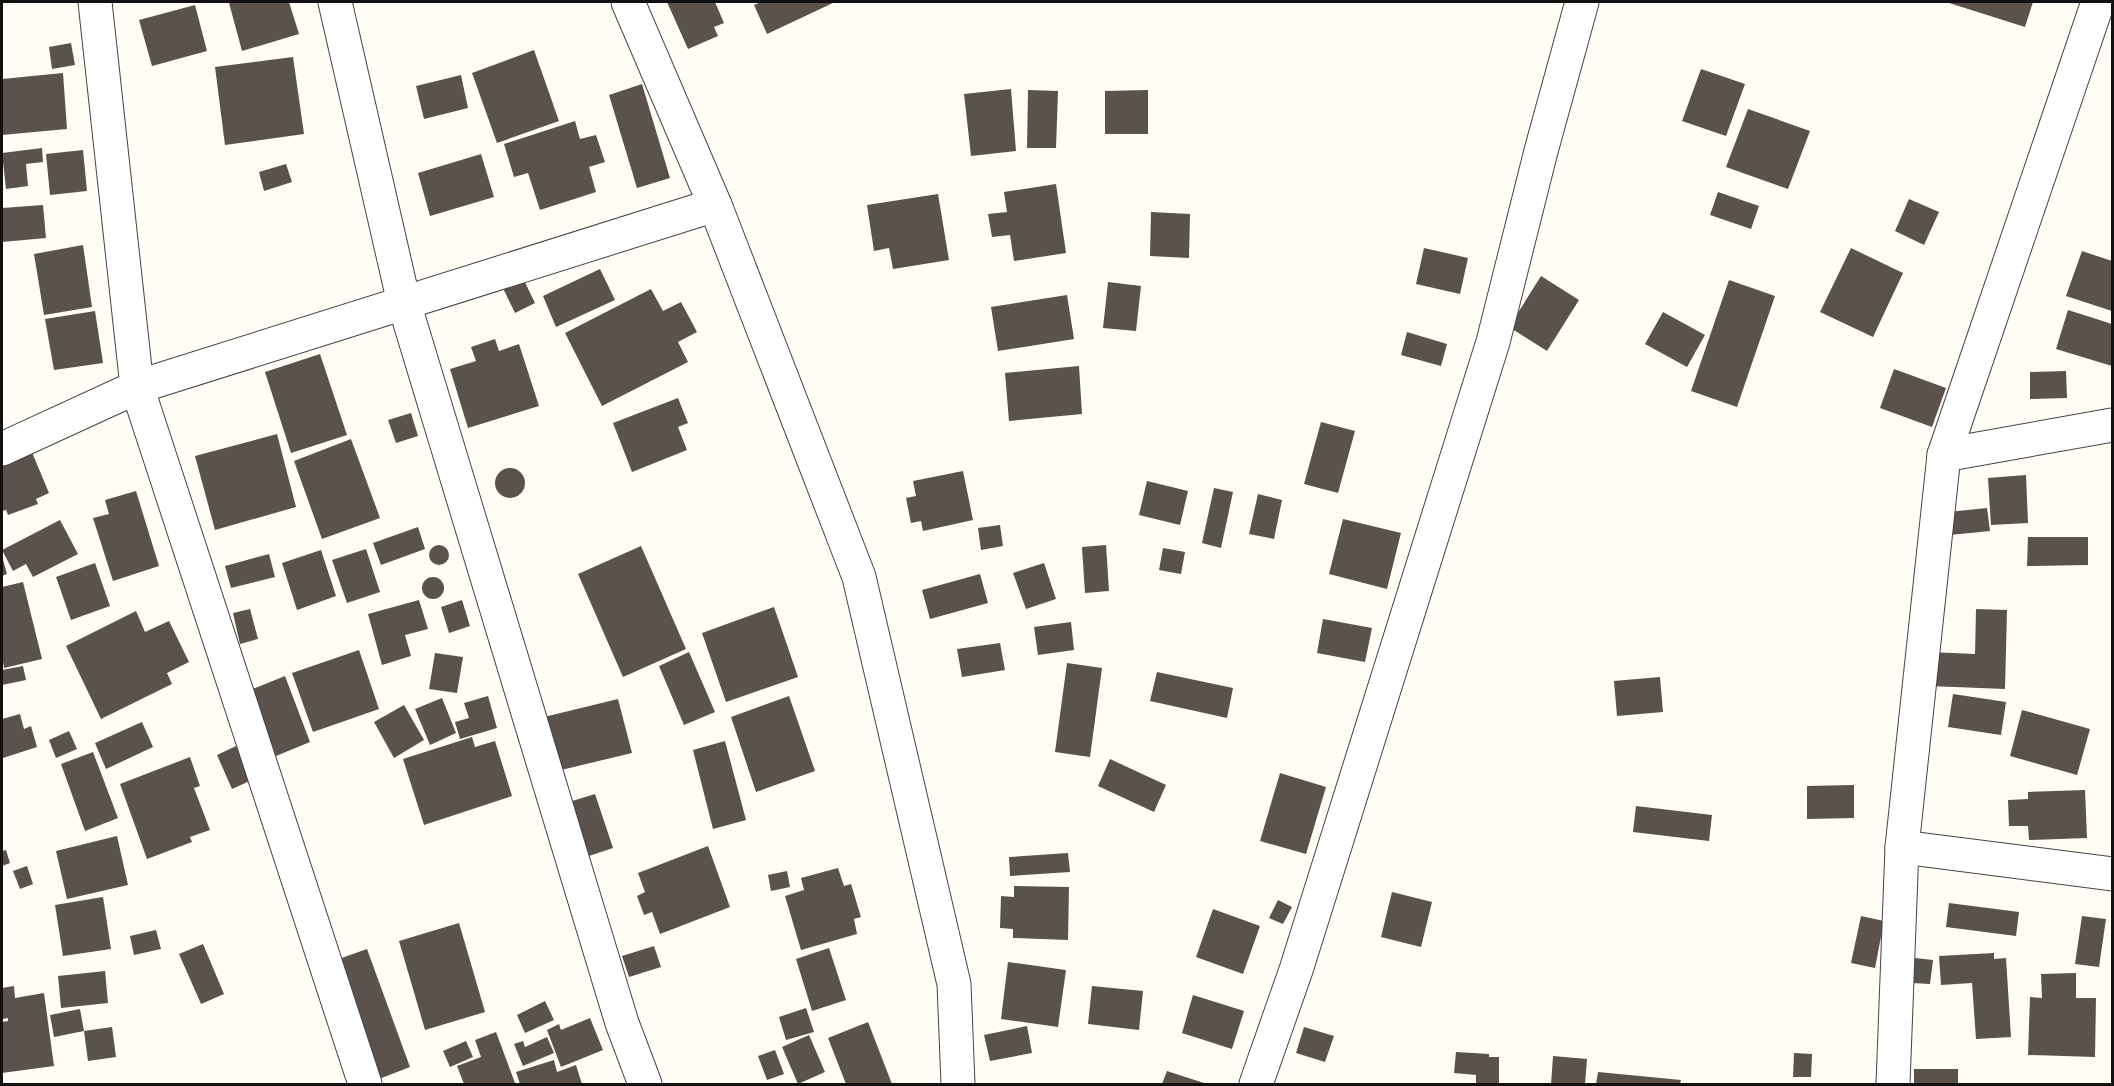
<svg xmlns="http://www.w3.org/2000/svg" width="2114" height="1086" font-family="'Libre Baskerville',serif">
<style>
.building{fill:#5a524d}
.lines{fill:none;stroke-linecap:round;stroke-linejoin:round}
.minor-casing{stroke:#444;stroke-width:35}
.minor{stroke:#fff;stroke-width:33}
</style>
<rect width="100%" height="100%" fill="#fffdf5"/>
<g class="building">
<polygon points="234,2 289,2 299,34 242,51 229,3"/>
<polygon points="667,2 715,2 724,23 714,27 718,36 688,49"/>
<polygon points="761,2 835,2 767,34 754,5"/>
<polygon points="1946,2 2033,2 2025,27"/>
<polygon points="195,5 207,51 152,66 139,20"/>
<polygon points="71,43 75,65 52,69 49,47"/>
<polygon points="534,50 559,121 497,143 472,73"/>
<polygon points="293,57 304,134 225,145 215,67"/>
<polygon points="1701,69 1745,84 1726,136 1682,121"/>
<polygon points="63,73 67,129 2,135 2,79"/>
<polygon points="461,75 468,108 424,119 416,86"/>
<polygon points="642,84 670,178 637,188 609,95"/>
<polygon points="1011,89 1016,151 971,156 964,94"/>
<polygon points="1028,90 1058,91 1056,148 1027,148"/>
<polygon points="1148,90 1148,134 1105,134 1105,91"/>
<polygon points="1748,109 1810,131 1788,189 1726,167"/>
<polygon points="575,121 580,139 596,135 605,162 589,167 596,192 540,210 528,173 514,177 504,144"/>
<polygon points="42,148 43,162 26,164 28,186 6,189 2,153"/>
<polygon points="83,150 87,191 50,195 46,154"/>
<polygon points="481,154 494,197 430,216 418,173"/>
<polygon points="286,164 292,182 264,191 259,172"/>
<polygon points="1056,184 1066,253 1014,261 1010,235 992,237 988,214 1007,212 1004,192"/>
<polygon points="1718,192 1759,206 1751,229 1710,215"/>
<polygon points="938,194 949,260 893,269 889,248 874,251 867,205"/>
<polygon points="1909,199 1939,212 1924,245 1895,231"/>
<polygon points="43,205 46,238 2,242 2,208"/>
<polygon points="1151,212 1190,214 1189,258 1150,256"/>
<polygon points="83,245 92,307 44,315 34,254"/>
<polygon points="1424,248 1468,258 1460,294 1416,284"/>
<polygon points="1851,248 1903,273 1873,337 1820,312"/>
<polygon points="2082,251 2112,261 2112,311 2066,296"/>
<polygon points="600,269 615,300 556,327 543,296"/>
<polygon points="520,272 535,303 515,313 500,282"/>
<polygon points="1541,276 1579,300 1547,351 1509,327"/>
<polygon points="1729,280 1775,296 1737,407 1691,391"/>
<polygon points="1108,282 1141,286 1136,331 1103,328"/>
<polygon points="651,289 663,311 681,302 697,332 678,342 688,362 602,406 565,333"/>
<polygon points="1067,295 1074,339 998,351 991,307"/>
<polygon points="2068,310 2112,324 2112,366 2056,349"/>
<polygon points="95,311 103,363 54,370 45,319"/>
<polygon points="1663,312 1705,335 1687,367 1645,344"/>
<polygon points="1407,332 1447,344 1441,366 1401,355"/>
<polygon points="495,339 499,351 519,344 539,406 468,428 450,369 476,361 471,347"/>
<polygon points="320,354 347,435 291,453 265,372"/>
<polygon points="1079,366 1082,414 1009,421 1005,373"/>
<polygon points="1894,369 1946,388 1932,427 1880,408"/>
<polygon points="2066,371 2067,398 2030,399 2030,372"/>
<polygon points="678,398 688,423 678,427 687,450 632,472 613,423"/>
<polygon points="411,413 418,436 396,443 388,420"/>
<polygon points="1321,422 1355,431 1338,493 1304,484"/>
<polygon points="277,434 296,507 215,530 195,456"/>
<polygon points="351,439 380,518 322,539 294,461"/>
<polygon points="31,450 49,493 36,499 38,504 8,515 6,510 2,511 2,462"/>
<circle cx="510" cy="483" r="15"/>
<polygon points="963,471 973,520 923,531 921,521 911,523 906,498 916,496 913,481"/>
<polygon points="2026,475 2028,523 1991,525 1988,478"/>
<polygon points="1147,481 1188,491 1180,525 1139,515"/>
<polygon points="1214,488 1233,492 1221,548 1202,543"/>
<polygon points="136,491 159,566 113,581 93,518 109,514 105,500"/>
<polygon points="1258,494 1282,500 1274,539 1249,534"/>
<polygon points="1987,508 1990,531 1950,535 1948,512"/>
<polygon points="1343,519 1401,533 1387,589 1329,574"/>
<polygon points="60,520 78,554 33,577 26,564 13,571 2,550"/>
<polygon points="1000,525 1003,546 981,550 978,528"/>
<polygon points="418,527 425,549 381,565 373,543"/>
<polygon points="2028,537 2088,537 2088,565 2027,566"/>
<circle cx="439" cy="555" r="10"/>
<polygon points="1106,545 1109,591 1085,593 1082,547"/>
<polygon points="641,546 686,649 623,677 578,574"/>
<polygon points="1163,548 1185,552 1181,574 1159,570"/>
<polygon points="366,549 380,592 347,603 332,560"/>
<polygon points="321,550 336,596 297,610 282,563"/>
<polygon points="269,554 275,577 231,588 225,566"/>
<polygon points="2,556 7,574 2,576"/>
<polygon points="95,563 110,606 71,620 56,577"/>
<polygon points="1044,563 1056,599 1026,609 1013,573"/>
<polygon points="980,574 988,603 930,619 922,590"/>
<circle cx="433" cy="588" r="11"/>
<polygon points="23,582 42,659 4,668 2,656 2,587"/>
<polygon points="419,600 428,629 405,635 411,656 382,665 368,614"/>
<polygon points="462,600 470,626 449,633 441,607"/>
<polygon points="774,607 798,677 726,702 702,633"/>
<polygon points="250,609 258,639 240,644 233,613"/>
<polygon points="1976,609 2007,610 2005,689 1929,686 1930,652 1975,654"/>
<polygon points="136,611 145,632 169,621 189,662 167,673 172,684 101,719 66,646"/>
<polygon points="1323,619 1372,628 1365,662 1317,653"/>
<polygon points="1071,622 1074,650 1038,655 1034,627"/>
<polygon points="1000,643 1005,670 962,677 957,649"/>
<polygon points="359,650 379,709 313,732 292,673"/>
<polygon points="689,652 715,712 684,725 659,666"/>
<polygon points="435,653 463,657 457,693 429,689"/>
<polygon points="1067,663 1102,668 1090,757 1055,752"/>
<polygon points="23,666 26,680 2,685 2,670"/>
<polygon points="1157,672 1233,688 1227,718 1150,701"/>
<polygon points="285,676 310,742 276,756 250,690"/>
<polygon points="1660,677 1663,712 1617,716 1614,681"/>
<polygon points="1953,694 2006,702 2001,735 1948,727"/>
<polygon points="488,696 497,728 460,739 455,722 469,718 464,703"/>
<polygon points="789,696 815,771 756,792 731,717"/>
<polygon points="442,698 456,733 430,745 415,709"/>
<polygon points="618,699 632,753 557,771 544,717"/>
<polygon points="404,705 424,740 394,758 374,722"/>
<polygon points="2022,710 2090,729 2077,775 2010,756"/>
<polygon points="20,714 24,729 31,726 37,747 3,758 2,719"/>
<polygon points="142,722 153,747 106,769 95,743"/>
<polygon points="69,731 77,749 56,758 49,740"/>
<polygon points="472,737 475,747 495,741 512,796 424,825 403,759"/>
<polygon points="725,741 746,820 713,829 693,750"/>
<polygon points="236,746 252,780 232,789 217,755"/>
<polygon points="93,752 118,818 85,831 61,764"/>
<polygon points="190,757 200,786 194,788 210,830 190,837 192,842 147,859 120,784"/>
<polygon points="1110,759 1166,785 1154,812 1098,786"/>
<polygon points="1280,773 1326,787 1306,854 1260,841"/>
<polygon points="1854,785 1854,818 1807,819 1807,786"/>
<polygon points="2085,790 2087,838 2029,840 2028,826 2009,826 2008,800 2028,799 2028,792"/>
<polygon points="595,794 613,848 586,857 569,802"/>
<polygon points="1636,806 1712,815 1709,841 1633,832"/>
<polygon points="117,836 128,885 67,899 56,851"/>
<polygon points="708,846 730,907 660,934 652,912 644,915 637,896 645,892 638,873"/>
<polygon points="6,850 10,863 2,866 2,851"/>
<polygon points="1068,853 1070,872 1010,876 1009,857"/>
<polygon points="27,866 33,884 20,889 13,871"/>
<polygon points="838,868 844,886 851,884 861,917 854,919 857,934 801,950 785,896 804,890 801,878"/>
<polygon points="787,871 790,887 771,891 768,875"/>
<polygon points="1014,886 1069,887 1068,940 1013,938 1013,929 1000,928 1001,896 1014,897"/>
<polygon points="1392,892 1432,902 1421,947 1381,937"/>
<polygon points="103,897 111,949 63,956 55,905"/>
<polygon points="1278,900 1292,907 1283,924 1269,918"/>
<polygon points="1949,903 2019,912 2016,936 1946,927"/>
<polygon points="1213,909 1260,926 1243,974 1196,957"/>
<polygon points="1861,916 1884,921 1875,968 1851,963"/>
<polygon points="2082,916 2106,919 2099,967 2075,964"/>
<polygon points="459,923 485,1012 425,1030 399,941"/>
<polygon points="156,930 161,949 134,955 130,936"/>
<polygon points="203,944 224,994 201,1004 179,954"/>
<polygon points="654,946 661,967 629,977 622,956"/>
<polygon points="829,948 846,1000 812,1011 796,959"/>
<polygon points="367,949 410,1067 379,1079 336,960"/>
<polygon points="1994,953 1994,959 2006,958 2011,1037 1976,1039 1972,983 1941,985 1939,956"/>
<polygon points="1915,958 1933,960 1930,984 1912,983"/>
<polygon points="1008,962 1066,970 1058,1027 1001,1019"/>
<polygon points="105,971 108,1003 61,1008 58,976"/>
<polygon points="2076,973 2076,998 2096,998 2095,1057 2028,1055 2030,997 2042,998 2041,974"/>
<polygon points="14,986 15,998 44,993 54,1066 2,1073 2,1022 8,1021 8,1018 2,1019 2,988"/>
<polygon points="1092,986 1143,991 1139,1030 1088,1024"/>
<polygon points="1193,995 1244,1011 1232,1049 1182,1033"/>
<polygon points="545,1001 554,1020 525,1033 517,1015"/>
<polygon points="806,1008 814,1032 786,1040 779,1017"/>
<polygon points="80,1009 84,1031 54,1037 50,1015"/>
<polygon points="590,1018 603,1050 561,1067 547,1030 559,1024 561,1030"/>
<polygon points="868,1022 892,1084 846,1084 828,1038"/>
<polygon points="1027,1026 1032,1053 990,1061 984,1035"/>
<polygon points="112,1027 116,1057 88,1061 84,1031"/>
<polygon points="1304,1027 1334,1036 1325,1062 1296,1053"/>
<polygon points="496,1032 515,1083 464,1084 457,1066 481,1057 475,1040"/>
<polygon points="809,1035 825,1072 798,1084 782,1047"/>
<polygon points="547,1037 554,1053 523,1066 514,1044 523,1041 525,1047"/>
<polygon points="466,1041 473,1057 450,1067 443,1051"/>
<polygon points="775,1050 784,1074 767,1080 758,1056"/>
<polygon points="1456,1052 1489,1054 1489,1057 1499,1057 1499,1084 1476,1084 1476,1075 1454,1073"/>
<polygon points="1794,1053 1812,1054 1811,1077 1793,1077"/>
<polygon points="1553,1056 1587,1059 1585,1084 1551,1084"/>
<polygon points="554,1060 557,1072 576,1065 582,1084 520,1084 516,1072"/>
<rect x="1914" y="1069" width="44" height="15"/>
<polygon points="1167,1071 1207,1084 1162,1084"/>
<polygon points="1598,1072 1681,1080 1680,1084 1596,1084"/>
</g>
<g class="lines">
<defs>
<g id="minor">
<polyline points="95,2 137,387 365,1084"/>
<polyline points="335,2 404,303 622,1023 645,1084"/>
<polyline points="628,2 715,205 859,577 954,984 958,1084"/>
<polyline points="2,449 137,387 715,205"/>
<polyline points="1944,455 2112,425"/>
<polyline points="1902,847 2112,874"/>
<polyline points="1256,1084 1296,970 1493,342 1541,151 1582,2"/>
<polyline points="1893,1084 1902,847 1944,455 2098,2"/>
</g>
</defs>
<use href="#minor" class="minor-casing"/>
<use href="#minor" class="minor"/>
</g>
<rect width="2114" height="1086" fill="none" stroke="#111111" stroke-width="6"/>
</svg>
